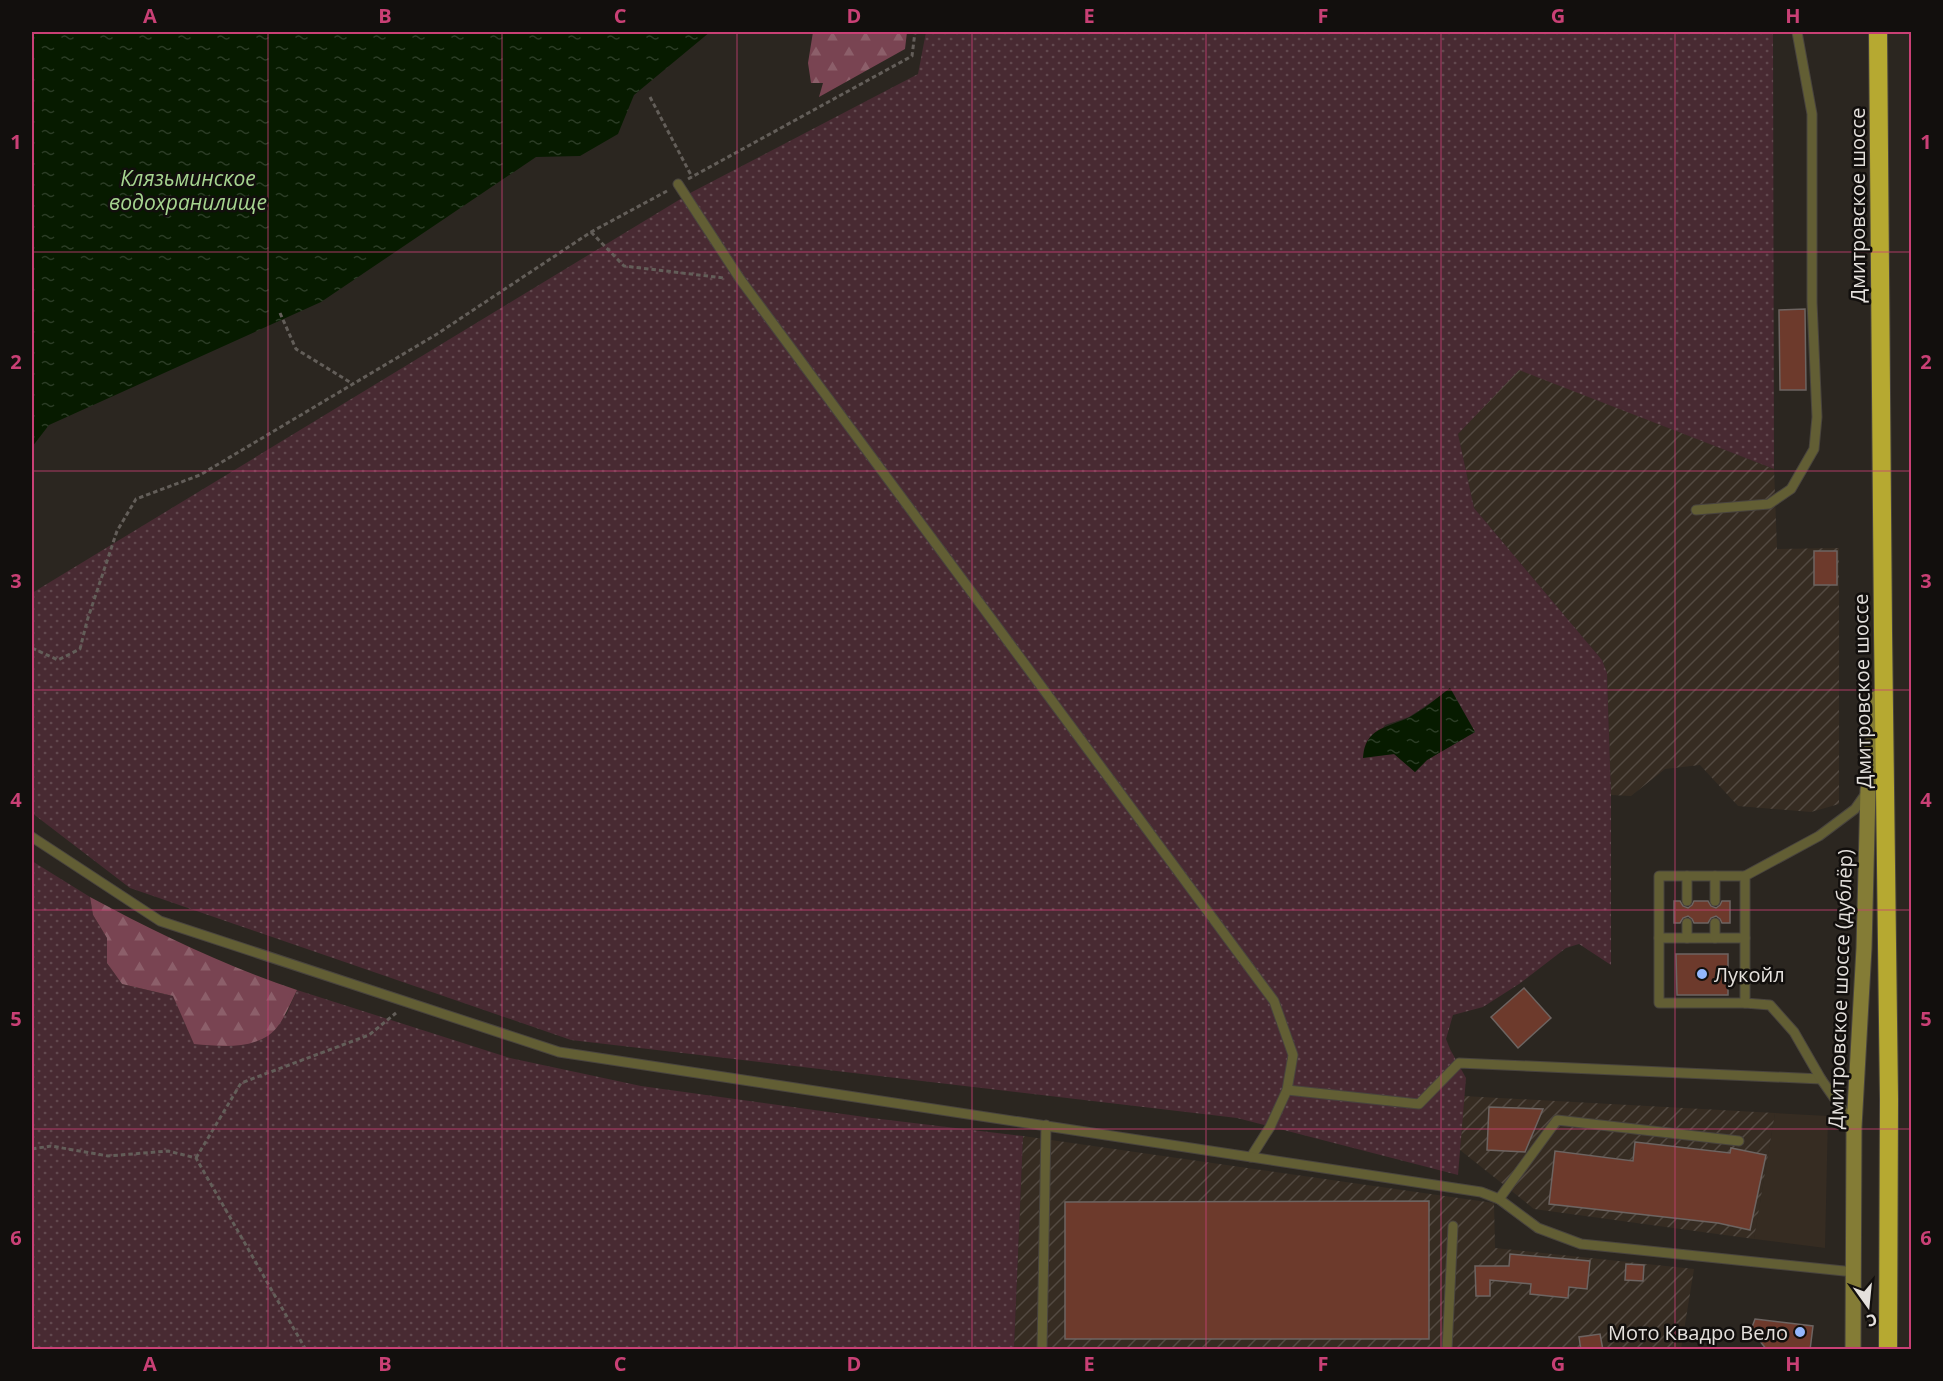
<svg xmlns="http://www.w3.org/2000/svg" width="1943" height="1381" font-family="'Open Sans',sans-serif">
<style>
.built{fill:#362c22}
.industrial{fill:url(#industrial-furrows)}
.grass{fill:url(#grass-dots);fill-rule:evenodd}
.forest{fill:url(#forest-firs)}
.water{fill:url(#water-ripples)}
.building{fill:#6d3a2c;stroke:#6d6461;stroke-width:1.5}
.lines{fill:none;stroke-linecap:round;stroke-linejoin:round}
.lane-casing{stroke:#49443e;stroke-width:11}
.secondary-casing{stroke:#49443e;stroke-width:17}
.highway-casing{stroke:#49443e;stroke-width:20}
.path{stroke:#635e59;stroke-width:3;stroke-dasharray:4.5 3;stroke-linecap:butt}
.lane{stroke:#625e34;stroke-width:9}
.secondary{stroke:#847c36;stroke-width:15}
.highway{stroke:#b6a931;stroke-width:18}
.grid{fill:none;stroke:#c94075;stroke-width:1.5;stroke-opacity:0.55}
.poi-dot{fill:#94b7fd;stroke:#120f0d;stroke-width:2}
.labels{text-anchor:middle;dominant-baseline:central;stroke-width:5;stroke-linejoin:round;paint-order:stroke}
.street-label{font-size:20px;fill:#e4e0dc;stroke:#120f0d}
.poi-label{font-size:20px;fill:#e4e0dc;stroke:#120f0d;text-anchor:start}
.water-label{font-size:21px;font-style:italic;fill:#a6d590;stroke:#120f0d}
.neatline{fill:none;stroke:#c94075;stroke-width:2}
.grid-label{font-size:20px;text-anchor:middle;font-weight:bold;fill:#c94075}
</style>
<defs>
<pattern id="industrial-furrows" width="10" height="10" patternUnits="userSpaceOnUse" patternTransform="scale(1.5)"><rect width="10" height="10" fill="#362c22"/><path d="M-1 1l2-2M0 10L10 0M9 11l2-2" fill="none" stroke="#534a42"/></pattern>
<pattern id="grass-dots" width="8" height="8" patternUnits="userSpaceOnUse" patternTransform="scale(1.5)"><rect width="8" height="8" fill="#482a32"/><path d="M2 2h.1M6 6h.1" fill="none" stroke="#62494f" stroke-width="1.8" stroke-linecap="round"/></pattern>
<pattern id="forest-firs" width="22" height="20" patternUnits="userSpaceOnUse" patternTransform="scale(1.5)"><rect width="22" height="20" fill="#794452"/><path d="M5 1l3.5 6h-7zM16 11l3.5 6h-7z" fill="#8c5f6a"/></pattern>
<pattern id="water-ripples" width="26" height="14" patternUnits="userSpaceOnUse" patternTransform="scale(1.5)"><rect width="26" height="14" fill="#071b00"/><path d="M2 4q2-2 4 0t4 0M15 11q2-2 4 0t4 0" fill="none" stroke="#2b3c25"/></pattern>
</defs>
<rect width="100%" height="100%" fill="#2b2620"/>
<polygon class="built" points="1775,1113 1828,1116 1825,1248 1754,1239"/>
<g class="industrial">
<polygon points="1519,369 1774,469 1777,549 1839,548 1839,804 1811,812 1738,806 1700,765 1665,769 1631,796 1611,795 1607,673 1602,660 1474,508 1458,434"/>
<polygon points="1464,1096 1775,1113 1754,1239 1534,1209 1460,1150"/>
<polygon points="1023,1136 1494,1203 1495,1248 1694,1269 1681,1349 1014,1350"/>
</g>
<g class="grass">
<path d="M 926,32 L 1773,32 L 1774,469 L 1519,370 L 1458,434 L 1474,508 L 1602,660 L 1607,673 L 1611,795 L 1611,965 L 1579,944 L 1566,948 L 1519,984 L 1483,1007 L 1453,1015 L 1446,1039 L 1450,1049 L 1466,1078 L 1458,1175 L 1237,1118 L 571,1040 L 130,888 L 32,813 L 32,593 L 692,192 L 918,74 ZM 1451,689 L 1475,732 L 1427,760 L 1415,772 L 1395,754 L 1363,757 L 1385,725 L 1409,717 Z"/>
<polygon points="32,861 90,897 93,915 107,938 107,963 122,984 173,996 286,1015 297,990 510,1058 641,1086 872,1118 1023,1136 1014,1349 32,1349"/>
</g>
<g class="forest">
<polygon points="813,32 907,32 905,49 819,97 823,83 811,83 808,63"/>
<path d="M 90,897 C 157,933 225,966 297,990 C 290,1004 282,1026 269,1035 C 247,1050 218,1046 194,1044 L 173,996 L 122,984 L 107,963 L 107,938 L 93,915 Z"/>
</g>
<g class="water">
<polygon points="32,32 710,32 634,95 618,134 580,156 536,157 321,302 49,425 32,447"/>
<path d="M 1450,688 L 1475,732 L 1427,760 L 1415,772 L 1394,754 L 1363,758 C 1365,728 1386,728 1408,718 C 1423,710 1437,698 1450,688 Z"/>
</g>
<g class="building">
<polygon points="1805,309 1806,390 1780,390 1779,310"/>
<rect x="1814" y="551" width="23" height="34"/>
<polygon points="1674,901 1680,901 1683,906 1688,908 1692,905 1694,901 1708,901 1711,906 1716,908 1720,905 1722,901 1730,901 1730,923 1722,923 1720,919 1716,916 1711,918 1708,923 1694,923 1692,919 1688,916 1683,918 1680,923 1674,923"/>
<polygon points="1676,954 1728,954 1728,995 1677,995"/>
<polygon points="1524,988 1551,1018 1518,1048 1491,1017"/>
<polygon points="1489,1107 1543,1109 1525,1152 1487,1150"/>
<polygon points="1635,1142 1730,1153 1731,1148 1766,1155 1750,1230 1718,1223 1549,1204 1555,1151 1633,1161"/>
<polygon points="1429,1201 1429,1339 1065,1339 1065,1202"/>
<polygon points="1510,1254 1590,1261 1587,1289 1569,1287 1568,1298 1530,1294 1531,1284 1490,1280 1490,1296 1476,1296 1475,1266 1509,1266"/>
<polygon points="1626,1264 1644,1265 1643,1281 1625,1280"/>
<polygon points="1755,1319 1813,1326 1810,1350 1767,1350 1751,1330"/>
<polygon points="1600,1334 1603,1350 1581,1350 1579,1337"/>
</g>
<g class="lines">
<defs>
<g id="lane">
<polyline points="678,184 740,279 1274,1001 1293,1055 1287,1090 1270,1127 1251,1157"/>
<polyline points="1696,510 1769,504 1791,489 1814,449 1817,417 1812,302 1812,114 1797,32"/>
<polyline points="32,837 160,921 559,1052 1481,1192 1499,1199 1538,1228 1581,1244 1854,1272"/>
<polyline points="1687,876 1687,901"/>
<polyline points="1715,876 1715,901"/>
<polyline points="1687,923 1687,938"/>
<polyline points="1659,938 1745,938"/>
<polyline points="1715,938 1715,923"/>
<polyline points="1745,1003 1659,1003 1659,876 1745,876"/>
<polyline points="1287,1090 1419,1104 1459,1063 1821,1079"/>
<polyline points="1853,1125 1821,1079 1794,1032 1770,1005 1745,1003 1745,876 1819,836 1855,809 1867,792"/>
<polyline points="1499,1199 1557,1120 1739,1141"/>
<polyline points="1042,1350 1046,1125"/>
<polyline points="1447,1350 1453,1226"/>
</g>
<polyline id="secondary" points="1853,1350 1854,1127 1864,948 1868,790 1877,698"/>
<polyline id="highway" points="1878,32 1883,632 1889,1099 1888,1350"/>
</defs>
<use href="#lane" class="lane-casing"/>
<use href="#secondary" class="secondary-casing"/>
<use href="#highway" class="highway-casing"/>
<g class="path">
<polyline points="650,97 692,177"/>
<polyline points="688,179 912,56 915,32"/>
<polyline points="591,232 624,266 724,278"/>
<polyline points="280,313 296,349 353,384"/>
<polyline points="32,648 58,660 80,649 87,621 117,531 136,499 200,475 437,334 591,232 667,191"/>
<polyline points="32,1149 51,1146 108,1156 168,1151 196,1158 306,1350"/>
<polyline points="196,1158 241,1083 369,1035 396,1013"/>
</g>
<use href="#lane" class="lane"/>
<use href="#secondary" class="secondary"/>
<use href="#highway" class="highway"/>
</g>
<path class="grid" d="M 268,32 L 268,1350M 502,32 L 502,1350M 737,32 L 737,1350M 972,32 L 972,1350M 1206,32 L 1206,1350M 1441,32 L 1441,1350M 1675,32 L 1675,1350M 32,252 L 1912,252M 32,471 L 1912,471M 32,690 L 1912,690M 32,910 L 1912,910M 32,1129 L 1912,1129"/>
<g class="poi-dot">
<circle cx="1702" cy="974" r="6"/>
<circle cx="1800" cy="1332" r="6"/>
</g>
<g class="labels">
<g class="street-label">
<text transform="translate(1857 205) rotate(-90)">Дмитровское шоссе</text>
<text transform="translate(1862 691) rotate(-91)">Дмитровское шоссе</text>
<text transform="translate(1840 989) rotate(-88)">Дмитровское шоссе (дублёр)</text>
</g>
<g class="poi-label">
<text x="1714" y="974">Лукойл</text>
<text x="1788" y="1332" text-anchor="end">Мото Квадро Вело</text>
</g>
<g class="water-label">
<text x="188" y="178">Клязьминское<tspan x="188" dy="24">водохранилище</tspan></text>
</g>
</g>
<rect width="1943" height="1381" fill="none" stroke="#120f0d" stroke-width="66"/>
<g transform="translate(1868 1306) rotate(165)" stroke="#120f0d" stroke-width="4.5" paint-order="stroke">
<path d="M0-4.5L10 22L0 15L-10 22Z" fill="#e4e0dc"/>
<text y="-9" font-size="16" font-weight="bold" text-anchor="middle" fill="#e4e0dc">С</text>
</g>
<rect x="33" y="33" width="1877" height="1315" class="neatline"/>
<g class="grid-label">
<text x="150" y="23">A</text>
<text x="385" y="23">B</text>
<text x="620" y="23">C</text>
<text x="854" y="23">D</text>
<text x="1089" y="23">E</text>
<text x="1323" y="23">F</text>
<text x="1558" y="23">G</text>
<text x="1793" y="23">H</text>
<text x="16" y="149">1</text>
<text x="1926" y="149">1</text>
<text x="16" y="369">2</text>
<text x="1926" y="369">2</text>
<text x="16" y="588">3</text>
<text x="1926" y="588">3</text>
<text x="16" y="807">4</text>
<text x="1926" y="807">4</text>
<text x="16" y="1026">5</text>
<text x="1926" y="1026">5</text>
<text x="16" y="1245">6</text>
<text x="1926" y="1245">6</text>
<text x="150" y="1371">A</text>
<text x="385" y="1371">B</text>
<text x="620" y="1371">C</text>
<text x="854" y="1371">D</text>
<text x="1089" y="1371">E</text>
<text x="1323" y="1371">F</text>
<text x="1558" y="1371">G</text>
<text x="1793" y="1371">H</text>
</g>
</svg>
